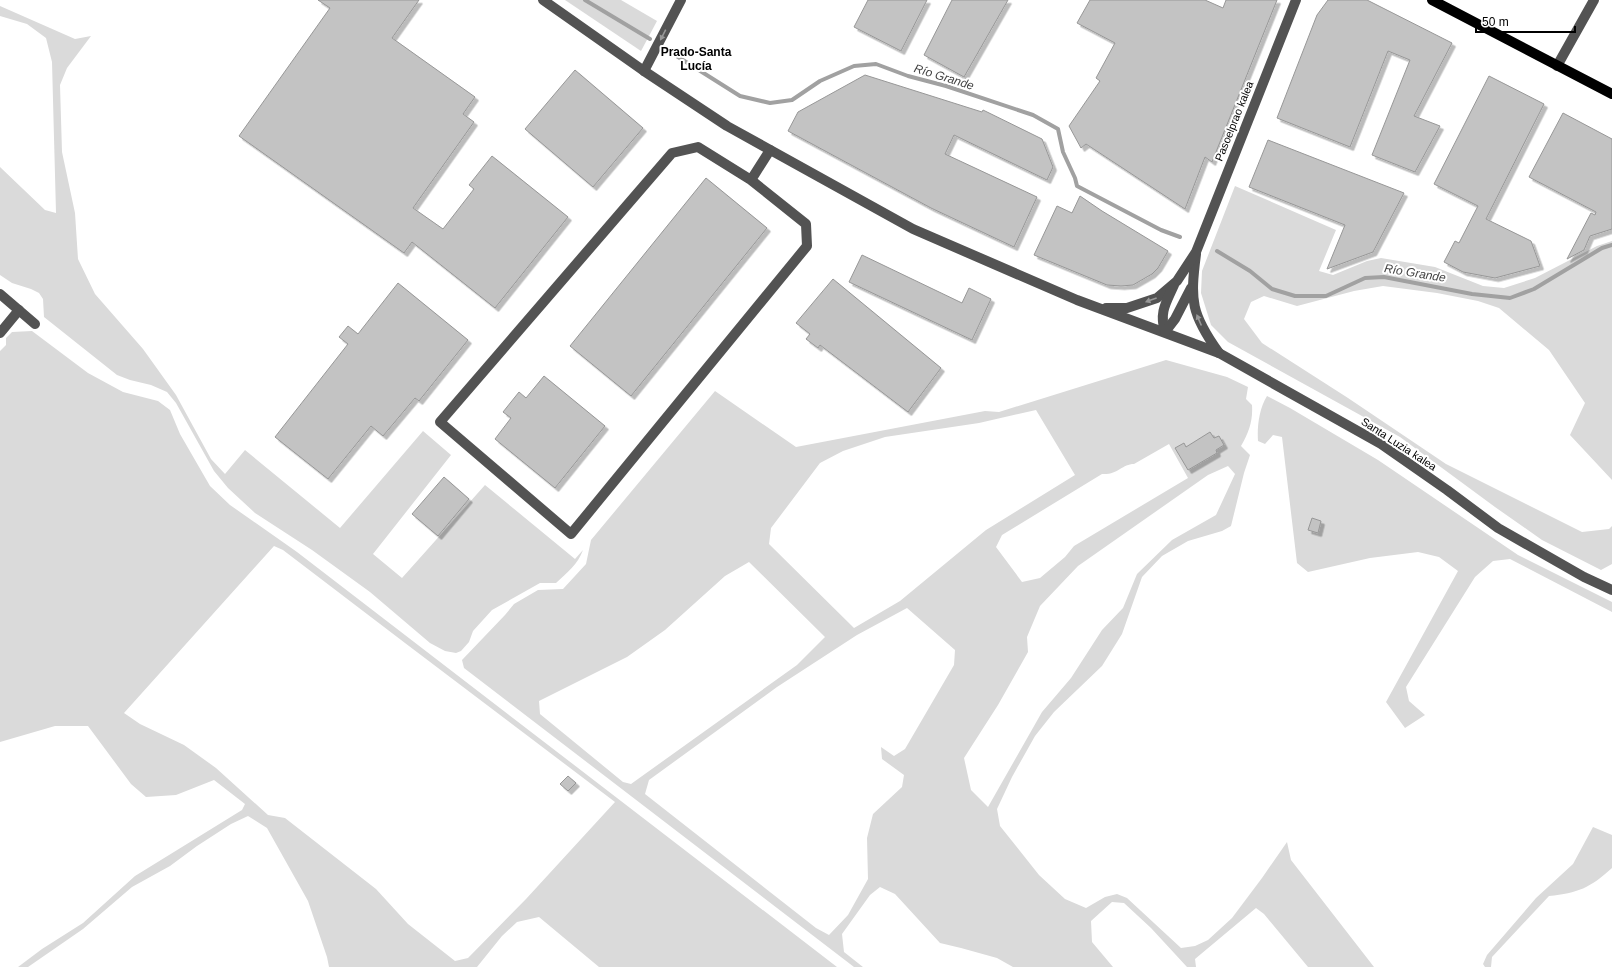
<svg xmlns="http://www.w3.org/2000/svg" width="1612" height="967" font-family="Helvetica,sans-serif">
<style>
.green{fill:#dadada;fill-rule:evenodd}
.lines{fill:none;stroke-linecap:round;stroke-linejoin:round}
.stream{stroke:#a1a1a1;stroke-width:4}
.building{fill:#c3c3c3;stroke:#979797;filter:url(#shadow)}
.minor{stroke:#535353;stroke-width:10}
.major{stroke:#000;stroke-width:10}
.oneway{fill:#989898}
.labels{text-anchor:middle;dominant-baseline:central;stroke-width:4;stroke-linejoin:round;paint-order:stroke}
.street-label{font-size:11px;fill:#000;stroke:#fff}
.neighbourhood-label{font-size:12px;font-weight:bold;fill:#000;stroke:#fff}
.water-label{font-size:12px;font-style:italic;fill:#424242;stroke:#fff}
</style>
<defs>
<filter id="shadow"><feDropShadow dx="3.5" dy="3.5" stdDeviation="0" flood-color="#0004"/></filter>
</defs>
<rect width="100%" height="100%" fill="#fff"/>
<g class="green">
<polygon points="565,0 621,0 657,21 641,51"/>
<path d="M 0,6 L 75,39 L 91,36 L 67,68 L 60,85 L 62,152 L 75,213 L 78,259 L 95,294 L 143,349 L 176,395 L 211,459 L 225,474 L 245,450 L 340,528 L 423,431 L 451,455 L 373,554 L 402,578 L 485,485 L 575,559 L 583,550 C 578,564 567,573 556,583 L 540,583 L 492,610 L 473,631 L 469,642 L 461,651 L 456,653 L 445,651 L 430,643 L 370,592 L 312,550 L 255,513 L 228,488 L 214,471 L 176,403 L 167,392 L 151,385 L 130,380 L 117,375 L 44,317 L 43,299 L 39,293 L 31,289 L 12,283 L 0,275 L 0,167 L 45,210 L 56,213 L 52,62 L 46,38 L 27,24 L 0,16 Z"/>
<polygon points="1235,186 1336,230 1319,271 1333,275 1367,261 1381,258 1435,267 1483,286 1504,288 1535,278 1597,246 1612,241 1612,480 1570,435 1585,403 1549,350 1499,308 1478,301 1437,293 1383,286 1354,291 1297,306 1264,296 1251,302 1244,319 1262,343 1348,398 1446,464 1582,532 1609,529 1612,526 1612,564 1601,570 1542,540 1495,507 1400,437 1228,342 1211,325 1201,293 1202,271"/>
<path d="M 32,331 L 88,373 L 123,392 L 158,401 L 170,410 L 180,434 L 210,486 L 230,505 L 297,552 L 837,967 L 599,967 L 539,917 L 517,922 L 502,936 L 477,967 L 329,967 L 327,957 L 308,901 L 267,828 L 248,816 L 231,824 L 197,846 L 170,866 L 132,887 L 83,929 L 28,967 L 18,967 L 42,949 L 83,923 L 135,876 L 242,810 L 245,804 L 214,780 L 176,795 L 146,797 L 131,784 L 88,726 L 55,726 L 0,742 L 0,351 L 6,345 L 6,338 L 12,332 ZM 274,546 L 283,550 L 405,643 L 615,802 L 526,899 L 468,958 L 455,961 L 408,924 L 376,889 L 285,818 L 268,815 L 216,768 L 184,745 L 140,724 L 124,713 Z"/>
<path d="M 1166,360 L 1227,377 L 1248,387 L 1246,399 L 1252,405 C 1253,421 1249,432 1241,446 L 1250,455 L 1244,473 L 1231,526 L 1222,531 L 1188,541 L 1162,556 L 1142,577 L 1122,634 L 1102,666 L 1054,712 L 1035,736 L 1012,777 L 997,809 L 1000,826 L 1039,875 L 1065,899 L 1086,908 L 1105,897 L 1117,894 L 1127,898 L 1181,948 L 1195,946 L 1208,940 L 1232,918 L 1262,878 L 1287,842 L 1291,860 L 1374,967 L 1308,967 L 1264,914 L 1256,908 L 1195,959 L 1196,967 L 1187,967 L 1151,928 L 1124,903 L 1112,902 L 1091,921 L 1092,942 L 1113,967 L 1013,967 L 997,958 L 961,948 L 940,943 L 895,894 L 880,887 L 870,895 L 842,934 L 844,952 L 863,967 L 854,967 L 464,668 L 462,660 L 505,615 L 514,604 L 538,590 L 563,589 L 586,564 L 591,540 L 715,391 L 796,447 L 985,411 L 999,412 ZM 1036,410 L 1075,475 L 986,530 L 900,601 L 854,628 L 769,544 L 771,528 L 820,463 L 843,451 L 885,437 L 979,423 ZM 1169,444 L 1188,478 L 1074,546 L 1065,557 L 1040,578 L 1022,582 L 996,547 L 1002,535 L 1102,474 C 1118,475 1122,464 1134,464 ZM 1228,466 L 1235,474 L 1216,515 L 1172,540 L 1137,574 L 1123,608 L 1102,630 L 1071,678 L 1042,712 L 988,807 L 971,790 L 964,758 L 998,705 L 1028,652 L 1027,637 L 1040,606 L 1078,566 L 1208,475 ZM 749,562 L 825,637 L 797,665 L 631,784 L 623,782 L 540,714 L 539,701 L 627,657 L 665,630 L 725,576 ZM 907,608 L 955,650 L 954,665 L 905,749 L 894,756 L 881,747 L 882,759 L 904,775 L 902,787 L 873,814 L 867,838 L 868,879 L 848,915 L 829,935 L 816,928 L 645,794 L 649,780 L 777,687 L 857,635 Z"/>
<path d="M 1267,396 L 1290,408 L 1378,460 L 1518,555 L 1612,602 L 1612,612 L 1510,559 L 1493,561 L 1475,577 L 1406,687 L 1409,701 L 1425,715 L 1405,728 L 1386,702 L 1458,571 L 1439,557 L 1418,552 L 1370,558 L 1308,572 L 1297,563 L 1282,437 L 1273,435 L 1265,444 L 1258,441 C 1257,427 1259,409 1267,396 Z"/>
<path d="M 1593,827 L 1612,835 L 1612,868 C 1590,888 1578,893 1549,896 L 1492,957 L 1491,967 L 1485,967 L 1483,964 L 1487,955 L 1536,898 L 1573,864 Z"/>
</g>
<g class="lines">
<g class="stream">
<polyline points="585,0 650,39"/>
<polyline points="667,50 740,96 770,103 792,100 820,81 854,66 876,64 908,76 946,86 1033,115 1058,129 1063,152 1075,178 1077,186 1161,230 1180,237"/>
<polyline points="1217,251 1250,271 1272,289 1295,296 1326,296 1365,278 1384,277 1472,294 1510,298 1534,289 1602,248 1612,245"/>
</g>
</g>
<g class="building">
<polygon points="318,0 419,0 392,38 475,97 463,114 474,122 413,208 443,229 474,189 469,185 492,156 568,217 495,308 412,242 404,253 239,136 330,8"/>
<polygon points="868,0 927,0 901,51 854,27"/>
<polygon points="952,0 1008,0 964,77 924,55"/>
<polygon points="1090,0 1205,0 1223,8 1226,0 1277,0 1212,162 1205,157 1185,209 1086,144 1081,148 1069,126 1100,81 1096,78 1115,43 1077,23"/>
<polygon points="1328,0 1367,0 1452,43 1414,116 1440,126 1415,172 1372,155 1410,60 1388,51 1350,147 1277,118 1317,15"/>
<polygon points="575,70 643,128 593,187 525,129"/>
<polygon points="865,75 982,112 983,110 1042,139 1053,167 1047,180 954,135 945,154 1037,197 1014,247 931,208 788,131 798,112"/>
<polygon points="1489,76 1544,104 1486,219 1531,241 1540,266 1495,278 1463,272 1444,262 1455,241 1459,243 1478,206 1434,184"/>
<polygon points="1563,113 1612,139 1612,229 1590,236 1584,250 1567,259 1591,213 1595,215 1596,212 1529,177"/>
<polygon points="1268,140 1404,193 1373,252 1327,269 1345,225 1249,187"/>
<polygon points="706,178 767,228 631,396 570,346"/>
<polygon points="1080,196 1102,211 1168,251 1158,268 1152,274 1133,285 1121,286 1107,285 1034,255 1057,206 1072,213"/>
<polygon points="862,255 962,303 969,288 991,299 972,340 849,282"/>
<polygon points="833,279 941,368 908,412 820,345 818,348 806,339 810,334 796,323"/>
<polygon points="398,283 468,340 419,401 415,398 383,436 371,426 328,479 275,437 348,344 339,337 348,326 358,334"/>
<polygon points="544,376 605,426 555,488 495,439 511,418 503,412 519,392 526,398"/>
<polygon points="1210,432 1214,438 1219,436 1224,445 1216,450 1217,453 1188,470 1175,448 1184,443 1186,447"/>
<polygon points="444,477 469,499 438,536 412,514"/>
<polygon points="1312,518 1321,521 1318,533 1308,530"/>
<polygon points="568,776 576,783 568,791 560,784"/>
</g>
<g class="lines">
<g class="minor">
<polyline points="543,0 644,71 727,126 913,229 1077,300 1219,353 1381,444 1447,490 1498,528 1584,577 1612,590"/>
<polyline points="1557,66 1594,0"/>
<polyline points="644,71 681,0"/>
<polyline points="751,180 698,147 672,153 440,422 571,534 807,246 806,224 751,180 770,150"/>
<path d="M 1196,254 C 1190,301 1191,314 1219,353"/>
<polyline points="0,294 35,324"/>
<polyline points="1106,308 1127,308 1157,298 1177,281 1196,252 1296,0"/>
<path d="M 1165,332 C 1159,312 1166,303 1174,285"/>
<polyline points="1165,332 1175,319 1191,288"/>
<polyline points="0,333 19,310"/>
</g>
<polyline class="major" points="1432,0 1612,94"/>
</g>
<defs><path id="oneway-solid" d="M-6-.8H1V-3.2L6.5 0L1 3.2V.8H-6Z"/></defs>
<g class="oneway">
<use href="#oneway-solid" transform="translate(663 35) rotate(117)"/>
<use href="#oneway-solid" transform="translate(1151 300) rotate(160)"/>
<use href="#oneway-solid" transform="translate(1199 320) rotate(-113)"/>
</g>
<g class="labels">
<g class="street-label">
<text transform="translate(1234 121) rotate(-68)">Pasoelprao kalea</text>
<text transform="translate(1399 444) rotate(33)">Santa Luzia kalea</text>
</g>
<g class="neighbourhood-label">
<text x="696" y="52">Prado-Santa<tspan x="696" dy="14">Lucía</tspan></text>
</g>
<g class="water-label">
<text transform="translate(944 77) rotate(17)">Río Grande</text>
<text transform="translate(1415 273) rotate(9)">Río Grande</text>
</g>
</g>
<path d="M1476 26v6h99v-6" fill="none" stroke="#000000" stroke-width="2"/>
<text x="1482" y="26" font-size="12" fill="#000000" stroke="#ffffff" stroke-width="3" paint-order="stroke">50 m</text>
</svg>
